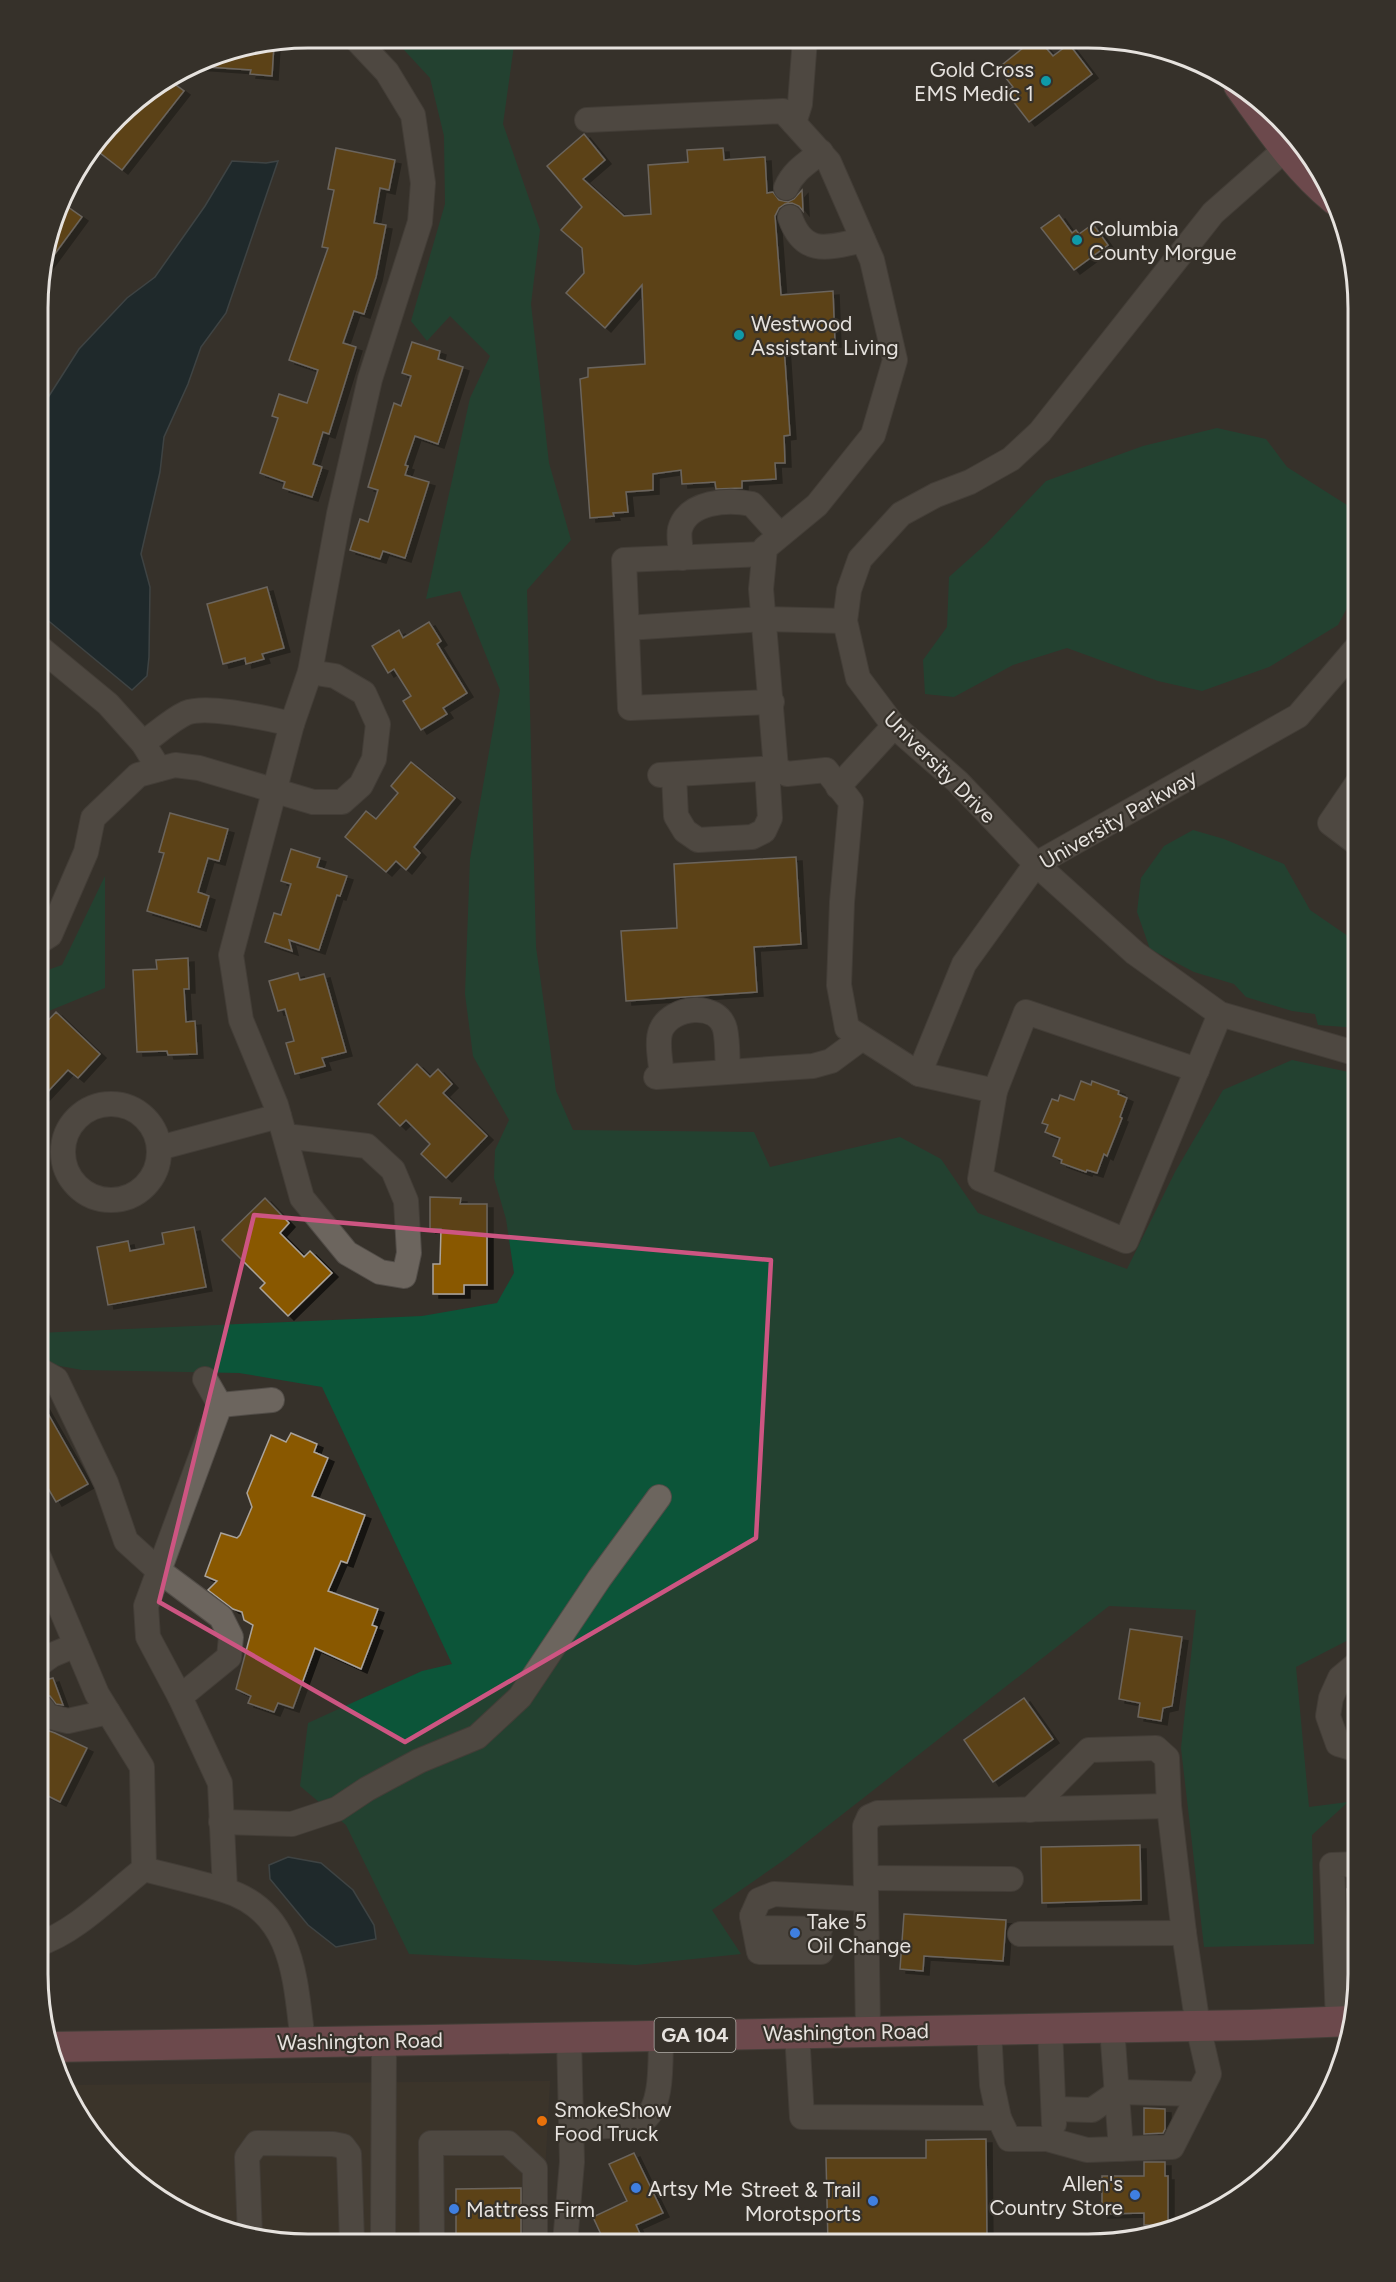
<svg xmlns="http://www.w3.org/2000/svg" width="1396" height="2282" font-family="Figtree,sans-serif">
<style>
.built{fill:#42382c}
.green{fill:#0c5539}
.water{fill:#04202e;stroke:#485a63;stroke-width:1.5}
.building{fill:#895800;stroke:#aaa39b;stroke-width:1.5;filter:url(#shadow)}
.lines{fill:none;stroke-linecap:round;stroke-linejoin:round}
.minor-casing{stroke:#524d48;stroke-width:26}
.major-casing{stroke:#524d48;stroke-width:32}
.minor{stroke:#6c655e;stroke-width:24}
.major{stroke:#ad6775;stroke-width:30}
.marked{fill:none;stroke:#cd5582;stroke-width:4.5;stroke-linejoin:round}
.culture-dot{fill:#0f9aa8;stroke:#36312a;stroke-width:2}
.shop-dot{fill:#3f7fe0;stroke:#36312a;stroke-width:2}
.food-dot{fill:#e8710a;stroke:#36312a;stroke-width:2}
.labels{text-anchor:middle;dominant-baseline:central;stroke-width:4.5;stroke-linejoin:round;paint-order:stroke}
.shield{fill:#36312a;stroke:#b1ada8;stroke-width:1.5}
.shield-label{font-size:20px;font-weight:bold;fill:#e6e2de}
.poi-label{font-size:21px;fill:#e6e2de;stroke:#36312a;text-anchor:start}
.street-label{font-size:21px;fill:#e6e2de;stroke:#36312a}
.rim{fill:none;stroke:#e6e2de;stroke-width:3}
</style>
<defs>
<filter id="shadow"><feDropShadow dx="6" dy="4" stdDeviation="0" flood-color="#0009"/></filter>
</defs>
<rect width="100%" height="100%" fill="#36312a"/>
<polygon class="built" points="550,2081 541,2243 273,2242 204,2224 143,2188 93,2138 63,2085"/>
<g class="green">
<polygon points="393,38 515,38 503,124 540,230 531,304 549,463 571,540 527,590 536,947 556,1091 573,1130 754,1132 770,1167 900,1137 941,1159 978,1213 1127,1269 1175,1172 1223,1090 1292,1060 1358,1074 1358,1635 1296,1667 1309,1807 1348,1802 1312,1835 1314,1944 1204,1947 1181,1748 1196,1610 1109,1606 784,1860 712,1910 741,1954 636,1965 409,1954 346,1825 300,1786 308,1723 422,1671 452,1664 322,1387 239,1373 82,1370 38,1362 38,1333 422,1316 497,1303 514,1273 506,1219 494,1178 495,1150 509,1120 473,1056 465,994 470,859 500,690 460,591 426,599 470,398 490,356 450,316 427,341 411,321 445,204 444,136 430,78"/>
<polygon points="1217,428 1266,439 1287,467 1358,512 1358,587 1338,625 1269,667 1202,691 1158,681 1067,648 1013,665 954,697 925,694 923,660 947,627 949,577 987,543 1046,481 1143,446"/>
<polygon points="1193,830 1224,839 1284,864 1310,910 1358,943 1358,1028 1318,1025 1315,1014 1292,1011 1246,997 1234,984 1194,972 1150,949 1137,912 1141,878 1164,846"/>
<polygon points="105,876 105,988 39,1015 39,973 62,965"/>
</g>
<g class="water">
<polygon points="232,161 266,163 278,161 226,313 201,347 188,384 164,437 160,472 141,554 150,587 149,657 147,676 132,690 39,613 40,410 79,349 127,298 155,277 205,206"/>
<polygon points="288,1857 321,1863 353,1890 374,1925 376,1939 336,1947 308,1925 270,1879 269,1865"/>
</g>
<g class="building">
<polygon points="1033,40 1039,40 1053,56 1069,44 1092,74 1029,122 1006,92 1013,87 998,68"/>
<polygon points="274,44 272,76 250,74 251,70 192,66 205,58"/>
<polygon points="169,80 184,91 122,170 95,149 129,105"/>
<polygon points="584,134 605,160 583,179 624,216 651,214 648,165 688,162 687,150 723,148 724,160 765,157 767,193 773,192 779,200 788,202 794,199 802,190 803,211 799,206 792,203 785,204 779,208 775,216 781,295 833,291 835,343 784,346 790,435 784,436 785,463 775,463 776,479 742,481 742,488 716,489 715,482 682,484 681,470 653,474 653,490 626,492 628,512 613,513 614,516 590,518 580,379 588,377 588,368 645,364 642,285 605,328 566,293 584,273 582,248 561,230 582,207 547,166"/>
<polygon points="336,148 395,160 389,190 380,188 374,223 386,225 376,277 364,314 354,311 343,343 356,347 329,434 323,432 313,464 322,467 312,497 283,488 285,482 260,473 278,418 272,416 279,394 307,403 318,370 289,360 328,248 322,247 334,190 328,189"/>
<polygon points="61,202 82,217 43,270 41,269"/>
<polygon points="1059,215 1072,233 1076,230 1079,234 1093,224 1108,245 1074,270 1041,228"/>
<polygon points="412,342 440,351 438,359 463,367 438,444 415,436 405,465 408,466 405,475 429,482 405,558 383,551 380,559 350,550 360,519 368,522 378,490 368,487 394,403 401,406 411,376 402,373"/>
<polygon points="267,587 284,648 262,654 264,659 246,664 245,658 223,664 207,604"/>
<polygon points="429,622 441,641 437,644 467,693 443,708 447,714 421,730 403,701 411,696 394,669 388,673 372,646 399,630 403,638"/>
<polygon points="411,762 455,798 414,847 420,853 406,870 396,861 386,872 345,837 366,811 376,819 398,793 391,786"/>
<polygon points="170,813 228,829 219,861 208,858 198,892 209,896 200,927 147,911 164,853 159,852"/>
<polygon points="291,849 320,858 317,867 347,876 340,896 337,895 319,950 289,940 292,951 265,942 274,913 281,915 291,884 281,881"/>
<polygon points="796,857 801,944 754,947 757,992 626,1001 621,931 677,928 674,864"/>
<polygon points="188,958 189,989 184,989 186,1022 195,1021 197,1054 168,1055 167,1051 137,1052 133,970 157,969 156,960"/>
<polygon points="298,973 300,980 324,974 346,1052 322,1058 325,1066 295,1074 286,1043 294,1041 285,1009 278,1011 269,981"/>
<polygon points="56,1012 100,1054 78,1078 68,1070 39,1101 39,1030"/>
<polygon points="417,1064 430,1077 438,1069 452,1084 443,1093 487,1136 446,1178 421,1154 430,1144 406,1120 400,1126 378,1104"/>
<polygon points="1081,1081 1091,1085 1092,1081 1119,1091 1118,1094 1127,1098 1120,1117 1122,1118 1107,1156 1104,1154 1097,1173 1087,1170 1086,1172 1061,1163 1062,1160 1053,1156 1060,1138 1045,1132 1048,1125 1042,1123 1052,1099 1058,1101 1060,1095 1074,1100"/>
<polygon points="430,1197 461,1198 460,1204 487,1204 487,1285 464,1285 464,1294 433,1294 433,1264 440,1264 441,1229 430,1229"/>
<polygon points="265,1198 289,1223 280,1233 304,1257 310,1251 332,1273 288,1316 260,1288 265,1283 222,1240"/>
<polygon points="194,1227 206,1287 108,1305 97,1247 128,1241 130,1251 164,1244 162,1233"/>
<polygon points="38,1396 88,1484 56,1502 38,1471"/>
<polygon points="291,1433 317,1444 314,1452 328,1458 312,1496 365,1515 347,1563 341,1561 328,1591 378,1609 372,1625 377,1627 361,1669 315,1648 293,1708 278,1703 274,1712 248,1703 251,1696 236,1689 253,1625 244,1620 242,1612 233,1609 208,1590 217,1581 205,1576 221,1533 237,1538 240,1535 252,1507 247,1493 271,1435 286,1442"/>
<polygon points="1130,1629 1182,1637 1172,1706 1163,1708 1161,1721 1138,1717 1140,1703 1119,1699"/>
<polygon points="53,1678 63,1705 56,1704 50,1696 38,1696 38,1682"/>
<polygon points="1024,1698 1053,1739 993,1782 964,1740"/>
<polygon points="38,1727 55,1733 87,1748 60,1802 38,1791"/>
<polygon points="1140,1845 1141,1900 1042,1903 1041,1847"/>
<polygon points="1347,1889 1358,1889 1358,1921 1348,1922"/>
<polygon points="904,1914 1006,1920 1003,1961 924,1956 923,1971 900,1969"/>
<polygon points="1144,2108 1165,2109 1165,2129 1163,2133 1144,2134"/>
<polygon points="986,2139 987,2244 828,2244 826,2158 926,2158 926,2140"/>
<polygon points="634,2153 663,2213 636,2225 644,2243 605,2243 593,2217 627,2201 609,2164"/>
<polygon points="1144,2162 1165,2162 1165,2176 1168,2176 1168,2225 1144,2225 1144,2213 1102,2214 1102,2176 1144,2176"/>
<polygon points="521,2188 521,2243 456,2243 456,2189"/>
</g>
<g class="lines">
<defs>
<g id="minor">
<polyline points="587,120 783,111 829,162 872,260 895,360 873,435 817,505 765,548 761,589 776,768 787,774 826,770 851,802 842,902 839,985 847,1028 919,1074 995,1091 980,1179 1126,1241 1220,1014"/>
<polyline points="794,123 800,104 805,39"/>
<polyline points="1298,138 1213,213 1040,432 1011,459 970,482 936,495 901,514 860,559 849,590 845,621 858,678 894,726 958,782 1036,864 1135,953 1220,1014 1358,1054"/>
<path d="M 786,188 C 793,171 807,163 821,152"/>
<path d="M 790,217 C 804,258 830,247 863,240"/>
<polyline points="764,554 624,560 630,708 772,702"/>
<path d="M 682,558 C 681,549 678,537 680,529 C 688,501 728,499 752,504 L 780,535"/>
<polyline points="627,628 764,619 845,621"/>
<polyline points="39,647 108,704 143,743 159,769"/>
<path d="M 143,743 C 156,734 171,720 186,713 C 208,704 268,719 292,724"/>
<polyline points="660,775 776,768"/>
<polyline points="674,775 676,816 685,831 698,840 752,837 764,831 770,818 767,769"/>
<polyline points="838,787 894,726"/>
<polyline points="1358,844 1330,823 1358,782"/>
<polyline points="39,942 50,935 86,852 93,818 138,775 175,765 199,768 313,802 342,802 361,785 374,759 378,724 364,693 335,676 310,672"/>
<polyline points="919,1074 964,964 1036,864 1298,716 1358,646"/>
<path d="M 662,1076 C 661,1063 656,1042 661,1030 C 671,1006 718,1001 725,1029 C 728,1042 727,1058 728,1071"/>
<polyline points="656,1077 813,1066 831,1061 862,1038"/>
<polyline points="995,1091 1026,1012 1197,1070"/>
<circle cx="111" cy="1152" r="48"/>
<polyline points="285,1136 367,1146 393,1170 406,1201 409,1253 404,1276 380,1272 347,1253 302,1198 276,1105 241,1020 231,955 292,724 310,672 339,514 370,379 420,222 423,183 413,115 387,72 355,38"/>
<polyline points="159,1148 279,1116"/>
<polyline points="38,1369 56,1379 106,1483 126,1541 158,1570 221,1617 231,1637 229,1657 180,1697"/>
<polyline points="205,1379 220,1405"/>
<polyline points="38,1555 97,1694 142,1767 144,1869"/>
<polyline points="38,1665 52,1655 76,1645"/>
<polyline points="43,1709 47,1716 68,1721 108,1712"/>
<polyline points="1358,1750 1338,1744 1328,1716 1331,1698 1340,1678 1358,1663"/>
<polyline points="221,1822 292,1824 337,1809 367,1789 419,1761 477,1737 520,1697 599,1579 659,1497"/>
<path d="M 144,1869 C 170,1876 198,1882 224,1890 C 295,1911 295,1981 303,2042"/>
<polyline points="866,1878 1011,1879"/>
<polyline points="225,1890 220,1783 180,1697 148,1637 146,1606 220,1405 272,1400"/>
<polyline points="752,1916 759,1952 821,1952 820,1941"/>
<polyline points="820,1929 758,1928 752,1916 759,1900 774,1894 866,1899"/>
<polyline points="1020,1934 1184,1933"/>
<path d="M 38,1944 C 75,1933 113,1893 144,1869"/>
<polyline points="1338,2021 1332,1865 1358,1864"/>
<polyline points="1112,2028 1121,2149"/>
<polyline points="1050,2029 1054,2124"/>
<polyline points="989,2030 992,2085 999,2118"/>
<polyline points="868,2032 865,1826 869,1817 878,1813 1169,1806"/>
<polyline points="797,2033 802,2117 999,2118 1009,2139 1047,2139 1087,2150 1172,2147 1209,2074 1198,2026 1184,1933 1169,1806 1167,1758 1156,1748 1089,1750 1030,1810"/>
<polyline points="1054,2109 1092,2110 1118,2092 1199,2094"/>
<path d="M 572,2128 C 585,2127 634,2126 642,2121 C 664,2108 660,2058 661,2036"/>
<polyline points="250,2236 247,2157 257,2143 333,2144 343,2146 349,2154 352,2242"/>
<polyline points="383,2243 384,2041"/>
<polyline points="432,2243 431,2143 508,2143 535,2168 535,2243"/>
<polyline points="565,2243 572,2162 569,2037"/>
</g>
<g id="major">
<path d="M 1239,86 C 1269,127 1296,168 1335,200"/>
<polyline points="52,2047 1250,2025 1352,2021"/>
</g>
</defs>
<use href="#minor" class="minor-casing"/>
<use href="#major" class="major-casing"/>
<use href="#minor" class="minor"/>
<use href="#major" class="major"/>
</g>
<path d="M0 0H1396V2282H0ZM 254,1215 L 771,1260 L 756,1538 L 405,1742 L 159,1602 Z" fill="#36312a" fill-opacity=".55" fill-rule="evenodd"/>
<path class="marked" d="M 254,1215 L 771,1260 L 756,1538 L 405,1742 L 159,1602 Z"/>
<g class="culture-dot">
<circle cx="1046" cy="81" r="6"/>
<circle cx="1077" cy="240" r="6"/>
<circle cx="739" cy="335" r="6"/>
</g>
<g class="shop-dot">
<circle cx="795" cy="1933" r="6"/>
<circle cx="636" cy="2188" r="6"/>
<circle cx="1135" cy="2195" r="6"/>
<circle cx="873" cy="2201" r="6"/>
<circle cx="454" cy="2209" r="6"/>
</g>
<circle class="food-dot" cx="542" cy="2121" r="6"/>
<g class="labels">
<rect class="shield" x="654.5" y="2018" width="81" height="34" rx="4.5"/>
<g class="shield-label">
<text x="695" y="2035">GA 104</text>
</g>
<g class="poi-label">
<text x="1034" y="69" text-anchor="end">Gold Cross<tspan x="1034" dy="24">EMS Medic 1</tspan></text>
<text x="1089" y="228">Columbia<tspan x="1089" dy="24">County Morgue</tspan></text>
<text x="751" y="323">Westwood<tspan x="751" dy="24">Assistant Living</tspan></text>
<text x="807" y="1921">Take 5<tspan x="807" dy="24">Oil Change</tspan></text>
<text x="554" y="2109">SmokeShow<tspan x="554" dy="24">Food Truck</tspan></text>
<text x="1123" y="2183" text-anchor="end">Allen's<tspan x="1123" dy="24">Country Store</tspan></text>
<text x="648" y="2188">Artsy Me</text>
<text x="861" y="2189" text-anchor="end">Street &amp; Trail<tspan x="861" dy="24">Morotsports</tspan></text>
<text x="466" y="2209">Mattress Firm</text>
</g>
<g class="street-label">
<text transform="translate(940 767) rotate(45)">University Drive</text>
<text transform="translate(1118 819) rotate(-30)">University Parkway</text>
<text transform="translate(846 2032) rotate(-1)">Washington Road</text>
<text transform="translate(360 2041) rotate(-1)">Washington Road</text>
</g>
</g>
<path d="M0 0H1396V2282H0ZM308 48H1088A260 260 0 0 1 1348 308V1974A260 260 0 0 1 1088 2234H308A260 260 0 0 1 48 1974V308A260 260 0 0 1 308 48Z" fill="#36312a" fill-rule="evenodd"/>
<path class="rim" d="M308 48H1088A260 260 0 0 1 1348 308V1974A260 260 0 0 1 1088 2234H308A260 260 0 0 1 48 1974V308A260 260 0 0 1 308 48Z"/>
</svg>
